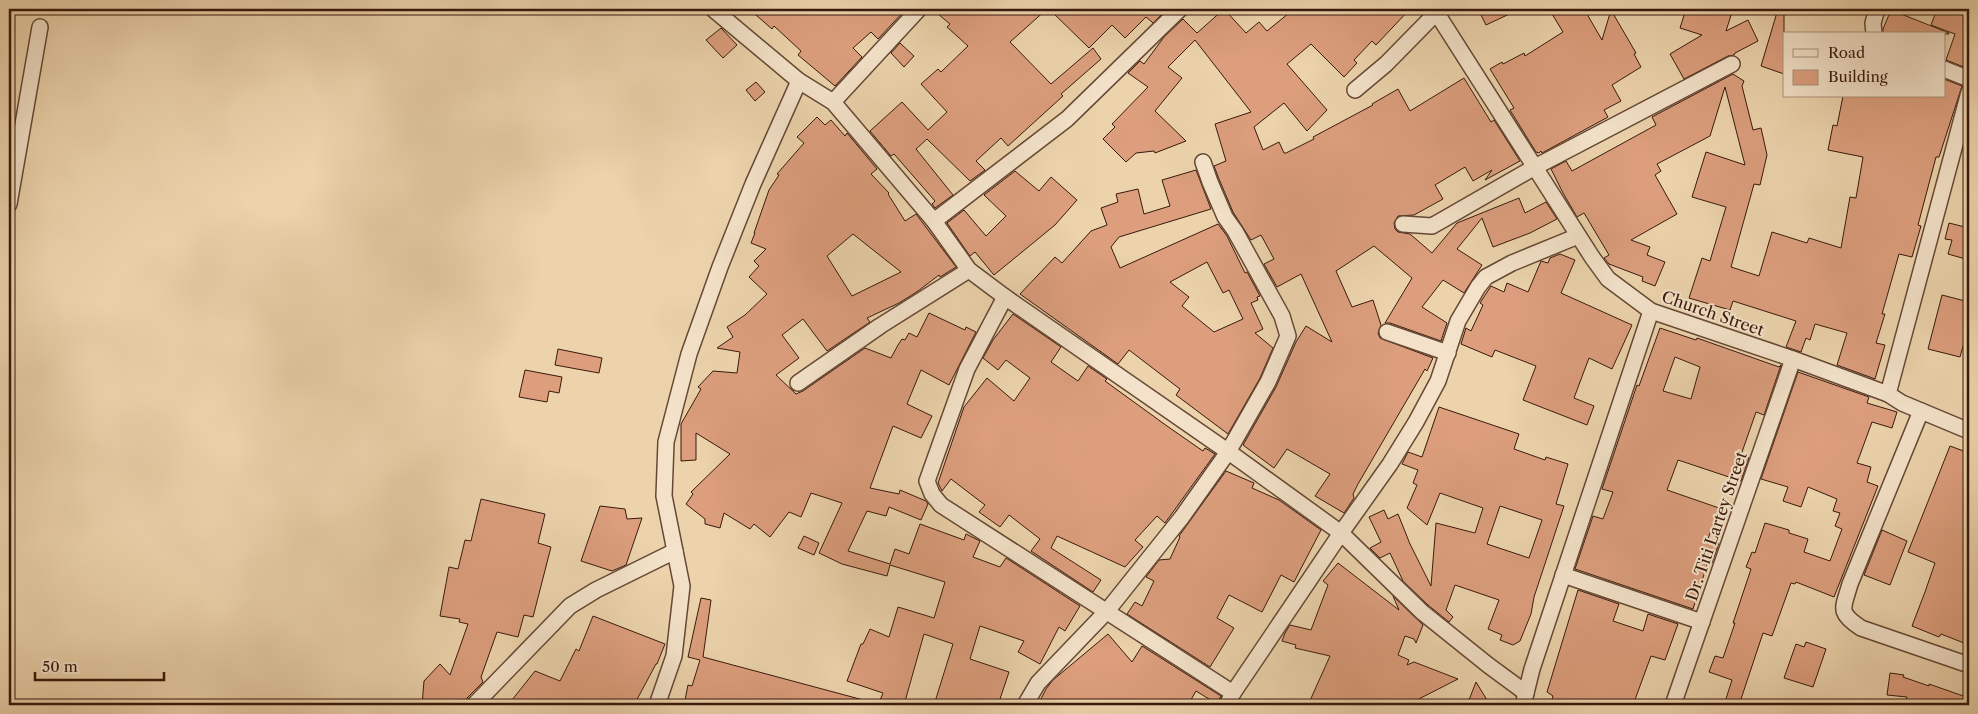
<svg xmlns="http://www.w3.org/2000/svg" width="1978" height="714" font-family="'Libre Caslon Text',serif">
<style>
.building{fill:#dc9e7d;stroke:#39190c;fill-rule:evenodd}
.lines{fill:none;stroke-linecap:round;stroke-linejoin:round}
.minor-casing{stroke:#664834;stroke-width:18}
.minor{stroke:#f3e2c9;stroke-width:15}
.labels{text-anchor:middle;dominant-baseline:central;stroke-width:4;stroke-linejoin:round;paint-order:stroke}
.street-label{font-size:16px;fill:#39190c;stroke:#f3e2c9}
</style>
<rect width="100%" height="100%" fill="#ecd3ac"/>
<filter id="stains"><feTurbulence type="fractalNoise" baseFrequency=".004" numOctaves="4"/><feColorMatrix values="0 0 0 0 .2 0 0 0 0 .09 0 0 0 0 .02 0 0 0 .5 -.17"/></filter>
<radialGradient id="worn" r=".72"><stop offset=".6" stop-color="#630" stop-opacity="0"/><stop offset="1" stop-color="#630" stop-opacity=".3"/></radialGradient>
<g class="building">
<polygon points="749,9 906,9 878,39 871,32 853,48 862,57 835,86 798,55 801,51 774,26 772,29"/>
<polygon points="932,9 1047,9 1010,42 1051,84 1093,48 1101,59 1061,94 1063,96 1008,146 1001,138 976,161 985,170 970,181 927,139 916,149 953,195 935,208 932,204 935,201 894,154 891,156 870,131 902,102 928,130 947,112 921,84 938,69 941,72 968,46 947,27 950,24"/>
<polygon points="1049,9 1167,9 1153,23 1146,17 1125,38 1112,25 1089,48"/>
<polygon points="1224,9 1246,33 1259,22 1267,31 1294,9 1410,9 1376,45 1372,41 1354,60 1357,63 1344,77 1311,44 1287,64 1327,110 1307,131 1284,103 1254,127 1263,150 1279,142 1284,153 1286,153 1314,139 1313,137 1373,105 1372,104 1398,89 1410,111 1464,78 1491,122 1494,120 1520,161 1485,180 1492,170 1473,181 1465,167 1435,185 1443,199 1414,215 1398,216 1394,223 1395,229 1398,232 1410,234 1432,253 1457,223 1519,198 1525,213 1546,202 1557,219 1530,233 1493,247 1482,218 1457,249 1482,265 1464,293 1443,280 1422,307 1447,323 1441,341 1390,323 1385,323 1412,278 1374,246 1336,271 1352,307 1373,300 1381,325 1378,333 1380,338 1433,358 1427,371 1425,369 1358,484 1353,494 1354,498 1344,513 1315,496 1330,474 1287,449 1274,468 1243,445 1276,387 1296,342 1306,326 1332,342 1301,274 1277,287 1264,264 1274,259 1261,235 1251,240 1233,212 1219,179 1214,166 1226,161 1215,124 1251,112 1195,40 1168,67 1182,78 1155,111 1186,141 1155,153 1154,151 1136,153 1126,162 1103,139 1115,127 1112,124 1148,87 1128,73 1140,61 1144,64 1164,37 1183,19 1197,33"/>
<polygon points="1478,9 1520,9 1486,25"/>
<polygon points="1549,9 1584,9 1602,40 1611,10 1636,53 1634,54 1641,67 1612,85 1621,101 1604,110 1608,117 1542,153 1541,151 1539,153 1536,152 1510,110 1514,108 1490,69 1502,62 1503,64 1524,53 1525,56 1563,32"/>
<polygon points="1686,9 1733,9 1726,31 1748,20 1758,41 1735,53 1734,55 1728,56 1684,79 1670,54 1702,35 1680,28"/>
<polygon points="1778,9 1784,9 1784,74 1761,66"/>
<polygon points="1937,9 1956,9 1965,12 1964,15 1969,17 1969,69 1946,60 1955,34 1931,25"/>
<polygon points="1891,10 1949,33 1949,34 1883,34 1883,29"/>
<polygon points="721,28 737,45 723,58 706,40"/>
<polygon points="900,43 914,56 904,67 891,53"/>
<polygon points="1733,74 1744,81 1742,86 1753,130 1761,128 1767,155 1760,185 1754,184 1731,267 1759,276 1772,232 1807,243 1809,238 1841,248 1850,197 1856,198 1863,157 1828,150 1833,125 1837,126 1843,96 1944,96 1944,79 1962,86 1939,157 1936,157 1918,225 1921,226 1912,257 1899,254 1882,314 1885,314 1876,343 1885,345 1875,379 1837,365 1847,333 1815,324 1810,340 1806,338 1801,352 1786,347 1796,321 1733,301 1730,310 1689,298 1702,258 1710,261 1726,207 1692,197 1706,152 1745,165 1725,87 1710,136 1657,164 1661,171 1655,175 1677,214 1631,240 1650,247 1647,255 1665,262 1655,286 1642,281 1643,277 1609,264 1604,258 1609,255 1584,213 1577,217 1563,193 1551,169 1566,161 1572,171 1656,125 1652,117"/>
<polygon points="756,82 765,92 755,101 746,90"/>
<path d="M 817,117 L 825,125 L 831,120 L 845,136 L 847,133 L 877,169 L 871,174 L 889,193 L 888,194 L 905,221 L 916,214 L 956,267 L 940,277 L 939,275 L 918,291 L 899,303 L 867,318 L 870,322 L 827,351 L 803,319 L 782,335 L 799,358 L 776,375 L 796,394 L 803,391 L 865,348 L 891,358 L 898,345 L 902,339 L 905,340 L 909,333 L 917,337 L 929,313 L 965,330 L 966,327 L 976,332 L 949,385 L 921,370 L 907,404 L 932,416 L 921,438 L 893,426 L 870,488 L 899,494 L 900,490 L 926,501 L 928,504 L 921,520 L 889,507 L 886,516 L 867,511 L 848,551 L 890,564 L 895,549 L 909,554 L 920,524 L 964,540 L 966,534 L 980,541 L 973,557 L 1000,567 L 1006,558 L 1080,606 L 1065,631 L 1059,627 L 1040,664 L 1018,652 L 1024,641 L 980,626 L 970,659 L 1009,672 L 998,705 L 934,705 L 953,644 L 924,634 L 904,705 L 878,705 L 883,693 L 847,681 L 861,644 L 863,644 L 870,629 L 889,637 L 898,607 L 934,618 L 945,582 L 890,565 L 887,576 L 842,564 L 819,553 L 842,503 L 811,493 L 801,517 L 789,512 L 770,537 L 754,524 L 750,529 L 724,513 L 720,528 L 705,524 L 705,519 L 686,504 L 693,494 L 691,492 L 730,454 L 696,433 L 696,460 L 681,461 L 681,424 L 701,389 L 698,387 L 713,371 L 737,373 L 740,352 L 717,348 L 733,337 L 727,327 L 745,315 L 767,294 L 749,277 L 759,266 L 754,261 L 766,249 L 751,243 L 755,233 L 754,233 L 769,190 L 779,175 L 777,174 L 804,143 L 797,137 ZM 853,234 L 901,272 L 852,296 L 827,256 Z"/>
<path d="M 1196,170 L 1211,209 L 1119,237 L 1111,247 L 1120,268 L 1218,224 L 1227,236 L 1245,273 L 1247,272 L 1260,296 L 1257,297 L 1258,300 L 1251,303 L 1263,329 L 1255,333 L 1273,348 L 1260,378 L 1228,434 L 1176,395 L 1180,389 L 1129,350 L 1118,364 L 1020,294 L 1055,257 L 1062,263 L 1091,231 L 1107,225 L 1101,208 L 1118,202 L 1116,194 L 1138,189 L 1144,214 L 1170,206 L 1162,180 ZM 1207,262 L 1223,293 L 1229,290 L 1243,319 L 1214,332 L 1182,306 L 1189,297 L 1170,282 Z"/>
<polygon points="1015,171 1039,191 1051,177 1077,200 1055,225 994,275 975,252 970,256 947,223 964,210 986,236 1006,216 984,195"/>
<polygon points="1949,223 1969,228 1969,260 1948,254 1952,240 1945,239"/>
<polygon points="1560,254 1575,260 1561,293 1632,325 1612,369 1589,358 1574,398 1594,406 1587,425 1523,400 1536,366 1495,350 1492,357 1461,344 1466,328 1471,331 1483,305 1480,303 1491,286 1504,292 1507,283 1528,292 1541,261 1548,263 1550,258"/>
<polygon points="1942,295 1969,302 1969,325 1960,357 1928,349"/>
<polygon points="1013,314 1061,347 1051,362 1078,381 1088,366 1107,379 1105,381 1167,426 1203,451 1205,448 1215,454 1165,523 1157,516 1135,540 1143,547 1125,567 1057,536 1051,548 1101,580 1093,592 1031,551 1040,539 1009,515 1000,527 979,512 985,505 951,479 942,491 938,483 964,407 987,378 1014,401 1030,378 1006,360 998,370 983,358 993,340"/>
<path d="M 1660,328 L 1696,340 L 1697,338 L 1779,367 L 1781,365 L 1764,415 L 1756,412 L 1741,455 L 1749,458 L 1741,481 L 1678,460 L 1667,490 L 1719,508 L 1708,539 L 1719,543 L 1712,563 L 1708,562 L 1693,609 L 1575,569 L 1593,516 L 1603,519 L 1613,492 L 1602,489 L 1637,385 L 1639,386 ZM 1675,357 L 1700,367 L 1691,399 L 1663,391 Z"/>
<polygon points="558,349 602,358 599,373 555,365"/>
<polygon points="525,370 562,377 559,393 549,391 547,402 519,397"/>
<polygon points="1798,372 1869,397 1867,403 1897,412 1892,428 1872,422 1857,463 1871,467 1867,482 1878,486 1834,597 1796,582 1795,584 1791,583 1772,636 1763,633 1739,705 1724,705 1732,680 1709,672 1715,656 1723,658 1735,623 1733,623 1751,569 1746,567 1752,552 1755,553 1765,523 1789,530 1789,533 1808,539 1804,552 1830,561 1842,529 1835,526 1840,513 1833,511 1837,499 1808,487 1801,507 1783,501 1788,487 1761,479"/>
<path d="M 1439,407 L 1519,434 L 1514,449 L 1545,460 L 1546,457 L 1568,464 L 1556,504 L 1564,506 L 1534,597 L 1531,614 L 1520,641 L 1513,645 L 1500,640 L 1502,635 L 1488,629 L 1499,600 L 1455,585 L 1446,610 L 1453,617 L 1449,622 L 1428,605 L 1403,581 L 1390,553 L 1380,558 L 1370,548 L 1381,542 L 1369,517 L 1384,510 L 1388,519 L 1398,514 L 1410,544 L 1431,586 L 1436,523 L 1475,533 L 1483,508 L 1440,493 L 1427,525 L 1407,508 L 1417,485 L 1413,483 L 1418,470 L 1402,464 L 1408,452 L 1422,457 ZM 1500,506 L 1542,520 L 1529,558 L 1487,544 Z"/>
<polygon points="1950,446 1969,453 1969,645 1941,634 1939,637 1912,626 1925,592 1935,563 1908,552"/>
<polygon points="1226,471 1254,483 1252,488 1279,500 1321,530 1294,582 1281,575 1262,612 1229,595 1217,618 1234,628 1210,667 1127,614 1135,602 1142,606 1154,581 1146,577 1159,560 1170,559 1180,537 1179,536"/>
<polygon points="481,499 545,514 538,543 551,547 533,617 524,615 518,637 497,632 481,677 483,682 467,698 465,705 422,705 424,681 440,664 450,675 468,624 459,622 460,619 440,616 449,567 458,569 465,540 471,541"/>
<polygon points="600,506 625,509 627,519 642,518 626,565 612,571 581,561"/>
<polygon points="1882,530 1907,541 1890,585 1864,575"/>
<polygon points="804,536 819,543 814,555 798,548"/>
<polygon points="1338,563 1399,610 1393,596 1423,625 1416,643 1414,639 1405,636 1398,655 1409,660 1407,665 1414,662 1458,679 1407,705 1308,705 1330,656 1295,648 1296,645 1282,641 1285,633 1290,625 1311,630 1328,585 1323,581"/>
<polygon points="1578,590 1619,604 1613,621 1643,631 1648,614 1678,624 1665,660 1651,656 1633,705 1550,705 1553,696 1547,692"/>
<polygon points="701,598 711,600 703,657 867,701 866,705 684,705 688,685 692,686 700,660 688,657"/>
<polygon points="593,616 665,644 657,664 656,664 634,705 547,705 537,699 534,705 508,705 535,671 560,681 576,649 579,651"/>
<polygon points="1108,634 1132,662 1142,646 1221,696 1217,704 1196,691 1188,705 1038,705 1046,689 1053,680"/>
<polygon points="1806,642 1826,649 1813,687 1784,678 1796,644 1804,647"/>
<polygon points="1890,673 1904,675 1903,677 1929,686 1929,684 1969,698 1969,705 1904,705 1907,697 1887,695"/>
<polygon points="1476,682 1490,705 1467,705"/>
</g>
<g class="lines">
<defs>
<g id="minor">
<polyline points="713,9 799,81 833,102 934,221 969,270 1005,297 1233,455 1341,533 1422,612 1488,665 1526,693"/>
<polyline points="1436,12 1592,257 1608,279 1651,311 1793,359 1888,394 1902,403 1969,431"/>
<polyline points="1874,34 1873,23 1877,9"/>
<polyline points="1944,69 1969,79"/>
<polyline points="1355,90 1386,64 1440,9"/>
<polyline points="833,102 919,9"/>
<polyline points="9,204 40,27"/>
<polyline points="934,221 1067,119 1180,9"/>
<polyline points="1403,224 1432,226 1535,167 1732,64"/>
<polyline points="1005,297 967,369 927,481 932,494 941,505 1233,693"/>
<polyline points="1387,332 1448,353"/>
<polyline points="798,383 880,326 969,270"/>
<polyline points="1888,394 1969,92"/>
<path d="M 1921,411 L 1850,584 C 1843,609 1837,612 1861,628 L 1969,665"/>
<polyline points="1563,575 1702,622"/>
<polyline points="474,705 570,606 596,590 675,551"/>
<polyline points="657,705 674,656 682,586 664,496 666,442 689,354 720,267 753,184 799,81"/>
<polyline points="1025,705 1038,683 1107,611 1182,517 1228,452 1268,382 1288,336 1282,316 1235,231 1225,217 1210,182 1203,162"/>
<polyline points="1227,705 1233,693 1341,533 1390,464 1416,422 1438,381 1458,321 1478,287 1486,277 1512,263 1578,236"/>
<polyline points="1523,705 1532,669 1651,311"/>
<polyline points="1673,705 1793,359"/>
</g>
</defs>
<use href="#minor" class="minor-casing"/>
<use href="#minor" class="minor"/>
</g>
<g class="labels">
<g class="street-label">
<text transform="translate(1713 313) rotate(19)">Church Street</text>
<text transform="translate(1716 526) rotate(-71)">Dr. Titi Lartey Street</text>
</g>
</g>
<rect width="1978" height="714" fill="none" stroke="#ecd3ac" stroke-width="30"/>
<rect x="10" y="10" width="1958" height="694" fill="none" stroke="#39190c" stroke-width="2.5"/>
<rect x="15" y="15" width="1948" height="684" fill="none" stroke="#39190c"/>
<rect x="1783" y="32" width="162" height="65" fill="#f3e2c9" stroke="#a9927d"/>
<rect x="1793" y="49" width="25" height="8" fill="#f3e2c9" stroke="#a9927d"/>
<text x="1828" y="58" font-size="15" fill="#39190c">Road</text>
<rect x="1793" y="70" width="25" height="15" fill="#dc9e7d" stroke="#a9927d"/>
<text x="1828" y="82" font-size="15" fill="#39190c">Building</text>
<path d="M35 672v8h129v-8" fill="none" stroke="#39190c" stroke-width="2.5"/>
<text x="42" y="672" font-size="15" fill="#39190c" stroke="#f3e2c9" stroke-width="4" paint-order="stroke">50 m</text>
<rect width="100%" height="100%" filter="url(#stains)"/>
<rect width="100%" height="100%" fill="url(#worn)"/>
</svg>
